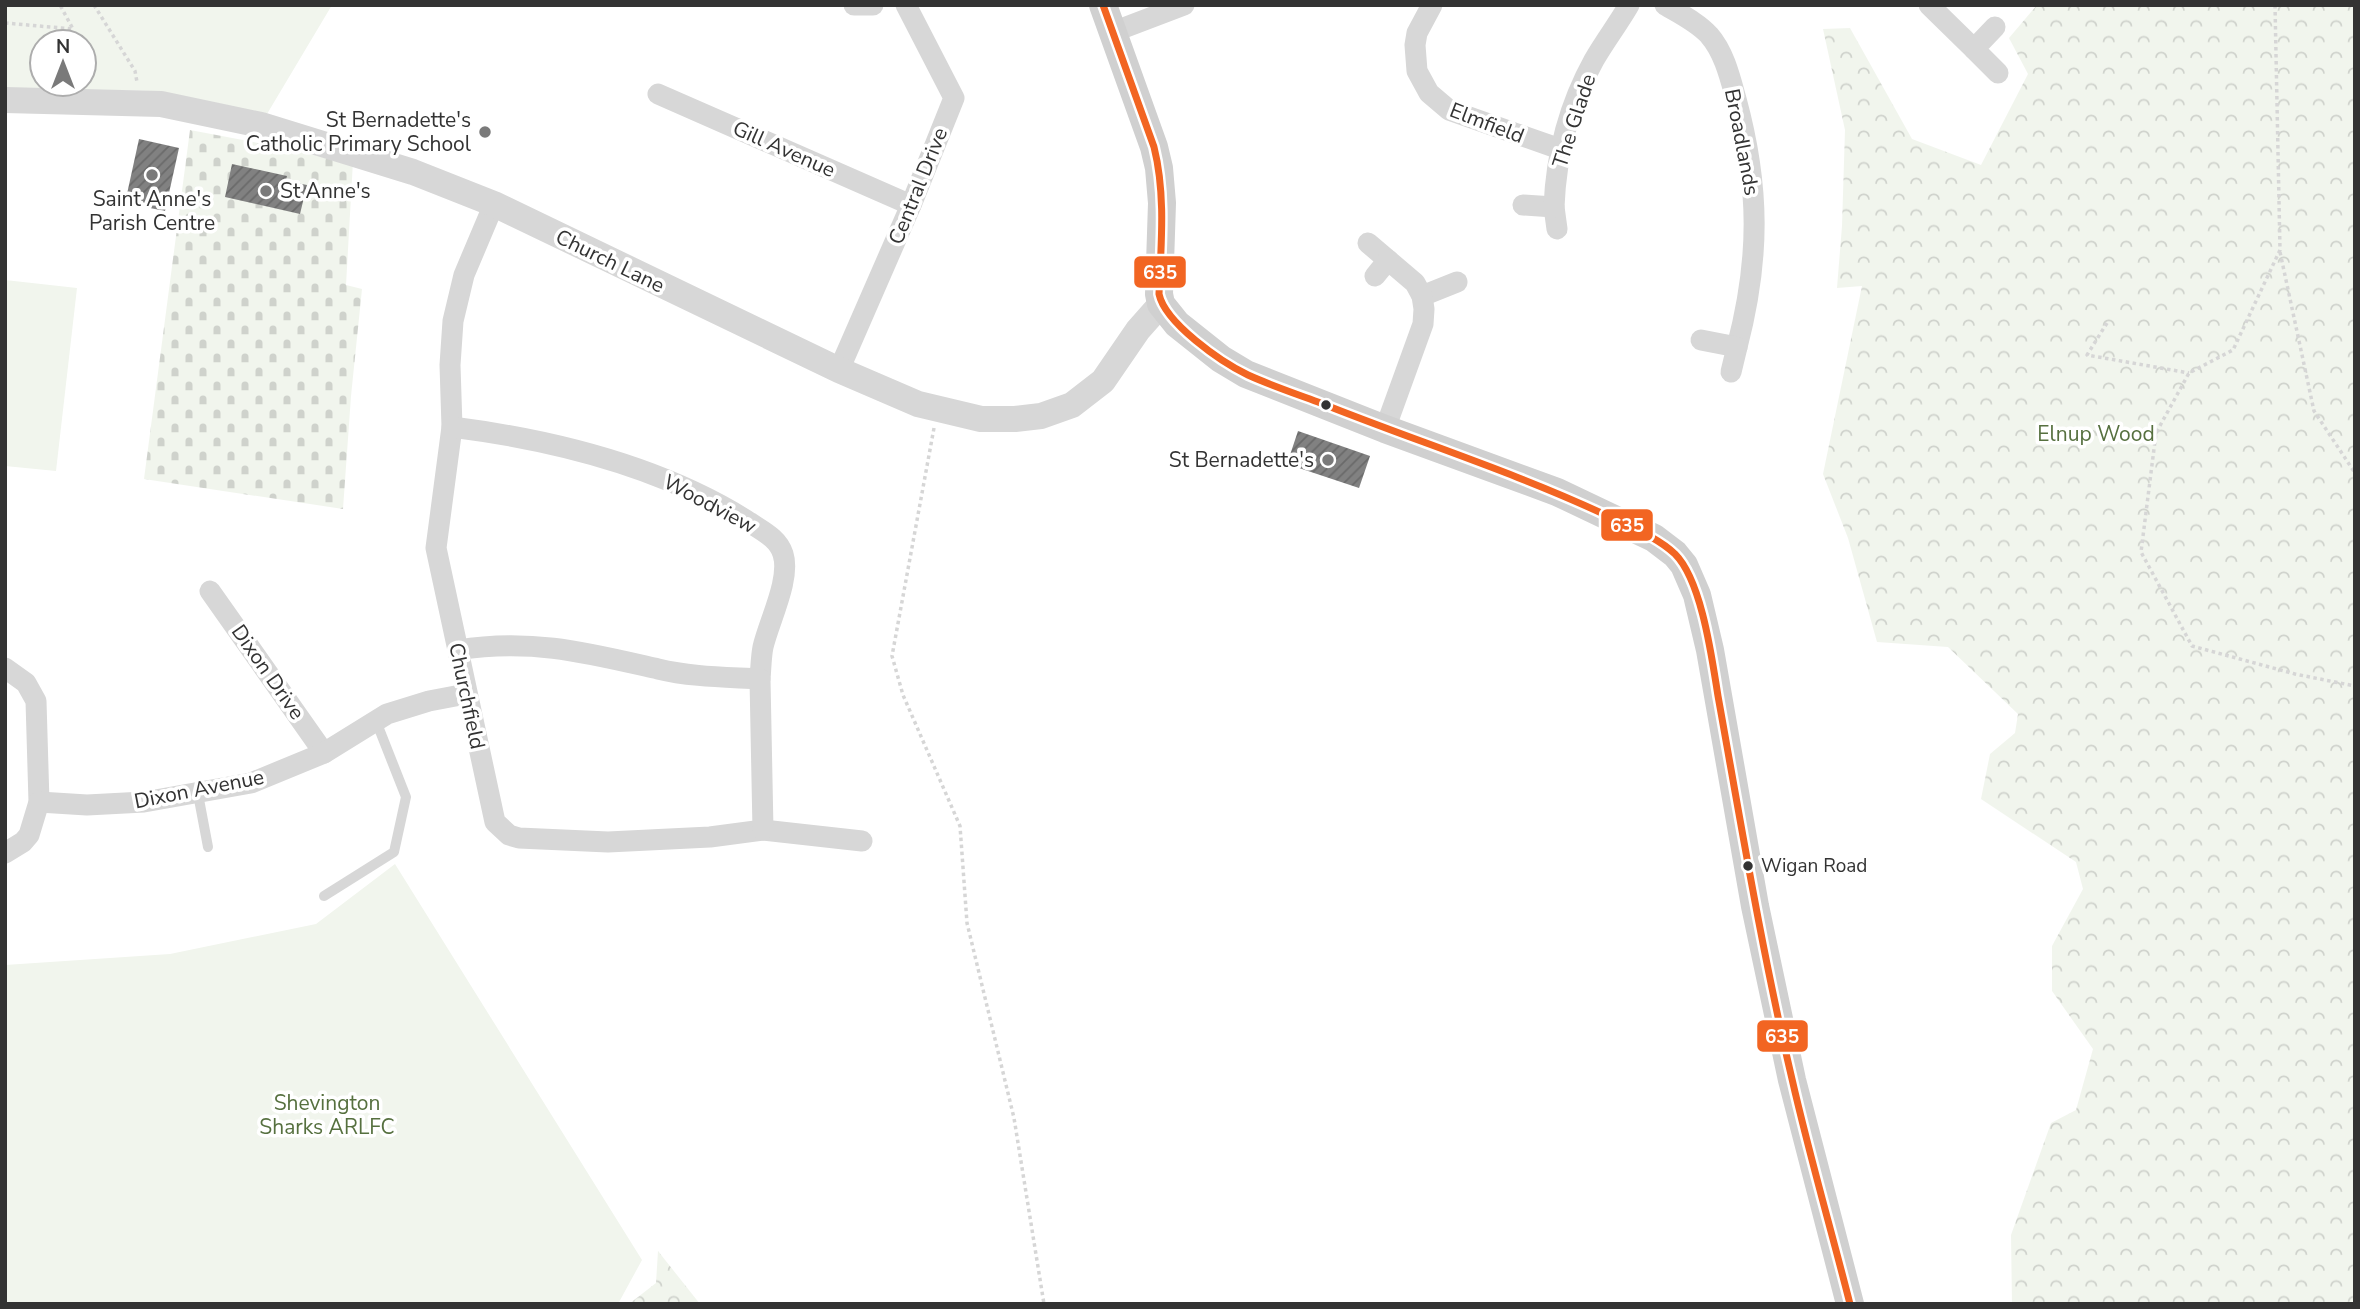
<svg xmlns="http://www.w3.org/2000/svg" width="2360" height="1309" font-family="'Nunito Sans',sans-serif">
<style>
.forest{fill:url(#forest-crowns)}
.cemetery{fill:url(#cemetery-stones)}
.park{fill:#f1f5ed;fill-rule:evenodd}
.building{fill:url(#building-hatch)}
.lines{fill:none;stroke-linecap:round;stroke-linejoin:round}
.path{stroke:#d6d6d6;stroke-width:3.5;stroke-dasharray:3.5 3.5;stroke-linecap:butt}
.service{stroke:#d7d7d7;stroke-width:10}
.minor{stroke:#d7d7d7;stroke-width:21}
.tertiary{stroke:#d7d7d7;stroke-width:26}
.secondary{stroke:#d0d0d0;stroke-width:28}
.bus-1-casing{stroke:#fff;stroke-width:12}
.bus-1{stroke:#f26522;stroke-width:7}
.poi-dot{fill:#7a7a7a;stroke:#fff;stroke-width:2.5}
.bus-dot{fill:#333;stroke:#fff;stroke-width:2.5}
.labels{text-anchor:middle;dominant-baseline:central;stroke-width:7;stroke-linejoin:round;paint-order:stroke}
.bus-label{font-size:19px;fill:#333;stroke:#fff;text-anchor:start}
.poi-label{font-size:21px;fill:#333;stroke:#fff;text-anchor:end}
.street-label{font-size:21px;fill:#333;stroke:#fff}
.park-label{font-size:21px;fill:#56703f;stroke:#fff}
.line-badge{stroke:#fff;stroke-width:2.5}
.badge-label{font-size:19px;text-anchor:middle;font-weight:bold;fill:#fff}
</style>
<defs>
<pattern id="forest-crowns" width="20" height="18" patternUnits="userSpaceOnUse" patternTransform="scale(1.75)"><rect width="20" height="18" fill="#f1f5ed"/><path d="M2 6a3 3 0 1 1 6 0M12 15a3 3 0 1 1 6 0" fill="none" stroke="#cfd2cc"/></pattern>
<pattern id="cemetery-stones" width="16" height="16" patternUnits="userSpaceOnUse" patternTransform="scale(1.75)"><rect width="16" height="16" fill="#f1f5ed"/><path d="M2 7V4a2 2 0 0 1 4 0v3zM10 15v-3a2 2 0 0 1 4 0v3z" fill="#cfd2cc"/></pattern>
<pattern id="building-hatch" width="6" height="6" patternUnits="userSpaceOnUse" patternTransform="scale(1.75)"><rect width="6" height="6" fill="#818181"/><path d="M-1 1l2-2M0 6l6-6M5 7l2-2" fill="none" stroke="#6a6a6a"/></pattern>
</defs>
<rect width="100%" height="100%" fill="#fff"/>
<g class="forest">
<polygon points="2037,5 2355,5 2355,1304 2012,1304 2011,1235 2051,1123 2076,1110 2093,1049 2052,991 2052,946 2083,889 2076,862 1981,799 1990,754 2015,733 2018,714 1948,647 1877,642 1848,538 1823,474 1862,286 1837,288 1842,226 1845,130 1823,29 1850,28 1912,139 1981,165 2028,74 2009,38"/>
<polygon points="658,1251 700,1304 629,1304 656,1283"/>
</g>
<polygon class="cemetery" points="190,130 353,161 346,285 362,289 351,396 343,509 144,479"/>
<g class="park">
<path d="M 5,5 L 332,5 L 267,114 L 153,91 L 5,88 ZM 42,42 L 84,42 L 84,84 L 42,84 Z"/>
<polygon points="5,280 77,288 56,471 5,466"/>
<polygon points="395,864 642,1260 618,1304 5,1304 5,965 170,954 316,924"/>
</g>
<g class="building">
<polygon points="139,139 179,148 165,211 125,203"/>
<polygon points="232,164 287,176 286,181 307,185 300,214 225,197"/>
<polygon points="1298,431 1370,456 1359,488 1287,464"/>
</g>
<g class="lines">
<g class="path">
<polyline points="94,5 135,71 137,82"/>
<polyline points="2275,5 2280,250 2233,350 2189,373 2156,433 2141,552 2192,646 2295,674 2355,686"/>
<polyline points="5,23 73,29 60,5"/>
<polyline points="2280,252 2314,411 2355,473"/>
<polyline points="2107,323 2087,355 2189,373"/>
<polyline points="934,428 892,656 903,695 960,826 967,923 1014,1118 1044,1304"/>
</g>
<g class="service">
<polyline points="198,794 208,847"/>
<polyline points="324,896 394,852 406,797 376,721"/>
</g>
<g class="minor">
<polyline points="854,5 873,5"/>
<polyline points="1432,5 1417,33 1415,45 1417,71 1429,93 1449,110 1560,149"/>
<path d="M 1665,5 C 1680,14 1697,22 1709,35 C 1724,52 1730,77 1736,99 C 1760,187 1760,259 1737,347"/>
<polyline points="1929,5 1974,49"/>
<polyline points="1995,27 1974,49 1998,73"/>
<polyline points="1113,32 1184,5"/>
<polyline points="658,94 911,205"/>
<polyline points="494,204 464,275 453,321 450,365 452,427 436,548 495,822 509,835 519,838 608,842 710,837 763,830 862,841"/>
<polyline points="1523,205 1554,207 1557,229"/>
<path d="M 1554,207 C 1556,156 1569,105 1594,60 C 1605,41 1618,24 1629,5"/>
<polyline points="1368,243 1388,260 1375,276"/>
<polyline points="1388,260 1415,283 1422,296 1457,282"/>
<polyline points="1701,340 1737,347 1731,372"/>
<polyline points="839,370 911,205 954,98 906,5"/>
<path d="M 452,427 C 554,440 661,466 749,522 C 762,531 778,538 783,554 C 791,579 769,621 763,647 C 761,657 761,668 760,679 C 726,677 691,677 658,669 C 588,653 531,638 458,650"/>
<polyline points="1385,429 1423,324 1424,309 1422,296"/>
<polyline points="210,591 324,753"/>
<polyline points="5,668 26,683 36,701 39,802 29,835 23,842 5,853"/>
<polyline points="760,679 763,830"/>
<polyline points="39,802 87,805 144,802 251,783 324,753 387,714 429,701 466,694"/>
</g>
<polyline class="tertiary" points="5,100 161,104 261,125 413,172 494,204 839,370 918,404 981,419 1015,419 1041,416 1072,405 1103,381 1138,330 1161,304"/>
<polyline class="secondary" points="1103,5 1154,147 1159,168 1162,203 1159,294 1161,304 1177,324 1221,359 1246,374 1385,429 1557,492 1654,538 1675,554 1684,565 1697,595 1710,650 1755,906 1792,1080 1850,1304"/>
<defs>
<path id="bus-1" d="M 1103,5 L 1154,147 C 1166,195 1161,245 1159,294 C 1165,323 1221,362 1248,375 C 1270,385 1294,393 1318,402 C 1415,441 1515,472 1610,517 C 1632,528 1657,537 1675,554 C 1702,581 1712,659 1718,696 C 1741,824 1762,952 1792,1079 C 1809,1154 1831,1229 1850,1304"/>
</defs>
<use href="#bus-1" class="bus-1-casing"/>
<use href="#bus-1" class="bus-1"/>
</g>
<g class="poi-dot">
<circle cx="485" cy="132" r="7"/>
<circle cx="152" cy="175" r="7"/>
<circle cx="266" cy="191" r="7"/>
<circle cx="1328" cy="460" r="7"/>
</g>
<g class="bus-dot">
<circle cx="1326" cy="405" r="6"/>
<circle cx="1748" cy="866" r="6"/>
</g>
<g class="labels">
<g class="bus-label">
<text x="1761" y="866">Wigan Road</text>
</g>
<g class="poi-label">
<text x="471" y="120">St Bernadette's<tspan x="471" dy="24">Catholic Primary School</tspan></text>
<text x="280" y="191" text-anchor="start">St Anne's</text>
<text x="152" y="199" text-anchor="middle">Saint Anne's<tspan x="152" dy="24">Parish Centre</tspan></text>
<text x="1314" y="460">St Bernadette's</text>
</g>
<g class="street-label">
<text transform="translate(1574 121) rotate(-72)">The Glade</text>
<text transform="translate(1487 123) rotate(21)">Elmfield</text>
<text transform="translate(1742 142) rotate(79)">Broadlands</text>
<text transform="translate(784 149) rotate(24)">Gill Avenue</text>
<text transform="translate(918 186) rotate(-68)">Central Drive</text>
<text transform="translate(610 261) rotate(26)">Church Lane</text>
<text transform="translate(710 504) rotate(28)">Woodview</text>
<text transform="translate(268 672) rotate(55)">Dixon Drive</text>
<text transform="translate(467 696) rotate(78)">Churchfield</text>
<text transform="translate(199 789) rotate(-11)">Dixon Avenue</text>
</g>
<g class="park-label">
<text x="2096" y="434">Elnup Wood</text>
<text x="327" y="1103">Shevington<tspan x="327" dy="24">Sharks ARLFC</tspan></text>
</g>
</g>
<g class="line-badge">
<rect x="1133" y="255" width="54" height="34" rx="7" fill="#f26522"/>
<rect x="1600" y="508" width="54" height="34" rx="7" fill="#f26522"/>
<rect x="1756" y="1019" width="53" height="34" rx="7" fill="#f26522"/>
</g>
<g class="badge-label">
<text x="1160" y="279">635</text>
<text x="1627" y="532">635</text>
<text x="1782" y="1043">635</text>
</g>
<rect width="2360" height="1309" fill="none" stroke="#333333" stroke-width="14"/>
<g transform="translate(63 63)"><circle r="33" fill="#ffffff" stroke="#adadad" stroke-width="2"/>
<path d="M0-5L12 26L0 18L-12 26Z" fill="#7a7a7a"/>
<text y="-10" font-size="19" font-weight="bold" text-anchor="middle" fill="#333333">N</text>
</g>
</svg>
